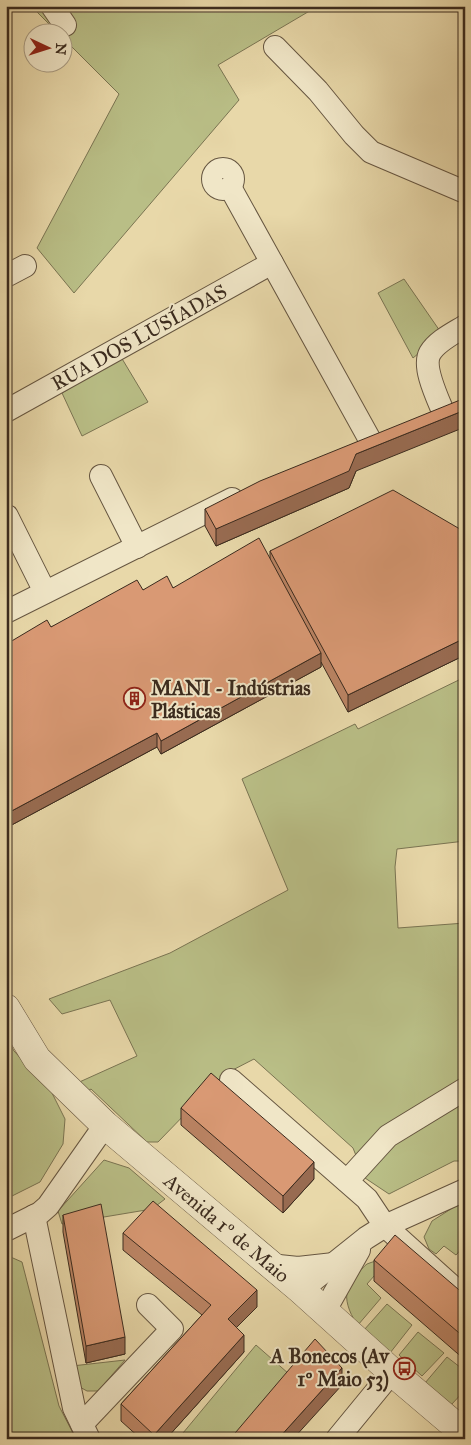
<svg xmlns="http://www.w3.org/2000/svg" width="471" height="1445" font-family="'IM FELL Great Primer',serif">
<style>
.green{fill:#b9be86;stroke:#7a7452}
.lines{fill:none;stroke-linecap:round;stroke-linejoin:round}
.minor-casing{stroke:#665641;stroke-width:24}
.tertiary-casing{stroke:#665641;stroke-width:29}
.minor{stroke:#f0e6c7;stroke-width:22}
.tertiary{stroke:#f0e6c7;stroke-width:28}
.wall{fill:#bb8464;stroke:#3b2b1e}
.shaded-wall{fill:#986b51;stroke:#3b2b1e}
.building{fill:#d99974;stroke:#3b2b1e}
.labels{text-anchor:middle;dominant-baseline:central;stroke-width:4;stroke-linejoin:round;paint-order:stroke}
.street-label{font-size:20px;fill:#3b2b1e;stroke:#f0e6c7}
.poi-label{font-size:20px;font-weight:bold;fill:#3b2b1e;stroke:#f0e6c7;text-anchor:start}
</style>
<rect width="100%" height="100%" fill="#e8d8a9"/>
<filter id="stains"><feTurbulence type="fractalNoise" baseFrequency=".004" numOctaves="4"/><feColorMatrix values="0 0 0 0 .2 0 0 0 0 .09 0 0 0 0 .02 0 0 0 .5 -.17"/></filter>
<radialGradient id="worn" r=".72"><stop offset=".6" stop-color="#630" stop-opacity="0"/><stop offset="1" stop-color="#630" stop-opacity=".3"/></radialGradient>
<g class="green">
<polygon points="31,6 318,6 218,65 239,100 74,293 37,248 119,94 63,38 62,32 57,32"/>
<polygon points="404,279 442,334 413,358 378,293"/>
<polygon points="121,357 148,402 82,436 62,393"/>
<polygon points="465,677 465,841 397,849 395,867 398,928 465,923 465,1161 454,1161 389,1194 365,1178 353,1148 254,1059 223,1075 158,1142 147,1142 91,1089 83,1094 75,1084 137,1056 110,1000 62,1014 49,999 170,953 288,890 242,779 355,724 358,729"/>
<polygon points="6,1036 14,1051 51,1091 65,1119 63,1144 40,1182 6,1199"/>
<polygon points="104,1160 129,1168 165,1199 152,1209 62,1224 58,1211"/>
<polygon points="465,1200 465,1245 456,1255 444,1246 436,1254 429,1249 424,1237 432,1221"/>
<polygon points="6,1255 22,1262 59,1406 76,1439 6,1439"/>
<path d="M 390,1258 L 367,1284 L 381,1298 L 358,1325 C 352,1318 345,1303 347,1293 C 349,1286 361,1268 367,1264 C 373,1261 383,1260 390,1258 Z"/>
<polygon points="387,1304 412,1325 390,1353 364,1330"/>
<polygon points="418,1332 444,1353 422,1376 399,1355"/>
<polygon points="256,1345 289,1374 232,1439 178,1439"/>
<polygon points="447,1357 465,1371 465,1390 451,1405 425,1383"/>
<polygon points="125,1360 98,1391 87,1391 78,1386 72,1366"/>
</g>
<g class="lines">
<defs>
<g id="minor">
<polyline points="52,6 65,25"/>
<polyline points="275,47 318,91 354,135 371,152 465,192"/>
<circle cx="223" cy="179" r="10"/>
<polyline points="230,187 370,440"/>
<polyline points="6,276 25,266"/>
<polyline points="6,411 272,263"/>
<path d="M 444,414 C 438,399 422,367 430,353 C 437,341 454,333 465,326"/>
<polyline points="101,476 137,547"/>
<polyline points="7,516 45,592"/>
<polyline points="6,612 232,499"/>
<polyline points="231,1080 367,1199 385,1226 465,1298"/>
<polyline points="347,1181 388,1136 465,1089"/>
<polyline points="34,1216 74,1408 89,1439"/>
<polyline points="6,1230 40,1213 48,1206 105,1125"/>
<polyline points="269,1265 298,1268 334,1264"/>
<polyline points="301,1290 366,1238 385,1226 465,1190"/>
<polyline points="324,1312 359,1250"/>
<polyline points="82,1424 172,1329 148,1305"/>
<polyline points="337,1439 392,1372"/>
</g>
<polyline id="tertiary" points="6,1008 37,1059 105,1125 301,1290 392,1372 465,1434"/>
</defs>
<use href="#minor" class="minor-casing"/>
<use href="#tertiary" class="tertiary-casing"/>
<use href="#minor" class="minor"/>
<use href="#tertiary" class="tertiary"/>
</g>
<g class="wall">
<polygon points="356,471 349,488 216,546 205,526 205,509"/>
<polygon points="465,532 465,655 348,712 321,662 321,667 161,754 157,747 6,828 6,648 10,646 10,642 51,627 143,590 173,588 270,559 270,551"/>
<polygon points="181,1108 314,1179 283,1213 181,1125"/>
<polygon points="63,1215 125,1354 86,1363 63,1232"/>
<polygon points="123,1233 257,1307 236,1328 244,1352 166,1439 141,1439 121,1421 121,1404 202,1315 123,1250"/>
<polygon points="374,1260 465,1295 465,1360 374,1281"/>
</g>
<g class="shaded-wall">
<polygon points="465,410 465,427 356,471 349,488 216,546 216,529 356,454"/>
<polygon points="465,638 465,655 348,712 348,695"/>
<polygon points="321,653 321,667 161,754 161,741"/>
<polygon points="157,733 157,747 6,828 6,814"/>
<polygon points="314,1162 314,1179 283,1213 283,1196"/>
<polygon points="257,1290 257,1307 228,1336 228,1319"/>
<polygon points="244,1335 244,1352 166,1439 154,1439 154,1435"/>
<polygon points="125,1337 125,1354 86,1363 86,1346"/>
<polygon points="342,1368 342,1385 293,1439 278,1439"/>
</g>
<g class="building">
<polygon points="465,398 465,410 356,454 349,471 216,529 205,509 260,481"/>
<polygon points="393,490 465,532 465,638 348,695 270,551"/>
<polygon points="259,538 321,653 161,741 157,733 6,814 6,648 11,646 10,642 47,620 51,627 137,580 143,590 167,576 173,588"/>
<polygon points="211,1073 314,1162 283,1196 181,1108"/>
<polygon points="153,1201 257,1290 228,1319 244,1335 154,1435 121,1404 211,1305 123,1233"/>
<polygon points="101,1204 125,1337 86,1346 63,1215"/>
<polygon points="395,1235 465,1295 465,1338 374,1260"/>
<polygon points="315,1339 342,1368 278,1439 230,1439"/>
<polygon points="363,1434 369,1439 358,1439"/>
</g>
<defs>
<symbol id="building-ring" viewBox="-11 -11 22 22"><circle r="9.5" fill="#f0e6c7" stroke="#8f2418" stroke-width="1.5"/><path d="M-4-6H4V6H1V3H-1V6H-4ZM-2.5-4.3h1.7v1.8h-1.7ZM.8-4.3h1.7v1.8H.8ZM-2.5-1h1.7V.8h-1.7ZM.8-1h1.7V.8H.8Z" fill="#8f2418"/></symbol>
<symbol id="bus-ring" viewBox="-11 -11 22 22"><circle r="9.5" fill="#f0e6c7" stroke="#8f2418" stroke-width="1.5"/><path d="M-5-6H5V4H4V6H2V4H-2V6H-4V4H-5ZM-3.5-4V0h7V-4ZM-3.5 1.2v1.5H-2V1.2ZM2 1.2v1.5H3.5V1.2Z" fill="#8f2418"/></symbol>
</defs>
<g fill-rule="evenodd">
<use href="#building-ring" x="122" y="686" width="25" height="25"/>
<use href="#bus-ring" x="392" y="1356" width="25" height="25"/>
</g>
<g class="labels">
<g class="street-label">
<text transform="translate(139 337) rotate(-29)">RUA DOS LUSÍADAS</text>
<text transform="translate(227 1228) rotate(40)">Avenida 1º de Maio</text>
</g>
<g class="poi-label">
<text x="151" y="688">MANI - Indústrias<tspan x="151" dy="23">Plásticas</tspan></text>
<text x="389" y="1356" text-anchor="end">A Bonecos (Av<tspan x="389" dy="23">1º Maio 53)</tspan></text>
</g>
</g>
<rect width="471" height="1445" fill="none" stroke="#e8d8a9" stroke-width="25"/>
<rect x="8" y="8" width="456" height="1430" fill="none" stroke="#3b2b1e" stroke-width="2.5"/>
<rect x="12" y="12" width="446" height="1420" fill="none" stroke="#3b2b1e"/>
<g transform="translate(48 48) rotate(94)"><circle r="24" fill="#f0e6c7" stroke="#a89b83"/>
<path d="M0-4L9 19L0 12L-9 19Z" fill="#8f2418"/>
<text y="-8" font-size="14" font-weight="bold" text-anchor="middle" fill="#3b2b1e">N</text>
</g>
<rect width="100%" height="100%" filter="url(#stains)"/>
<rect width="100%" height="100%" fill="url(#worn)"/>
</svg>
